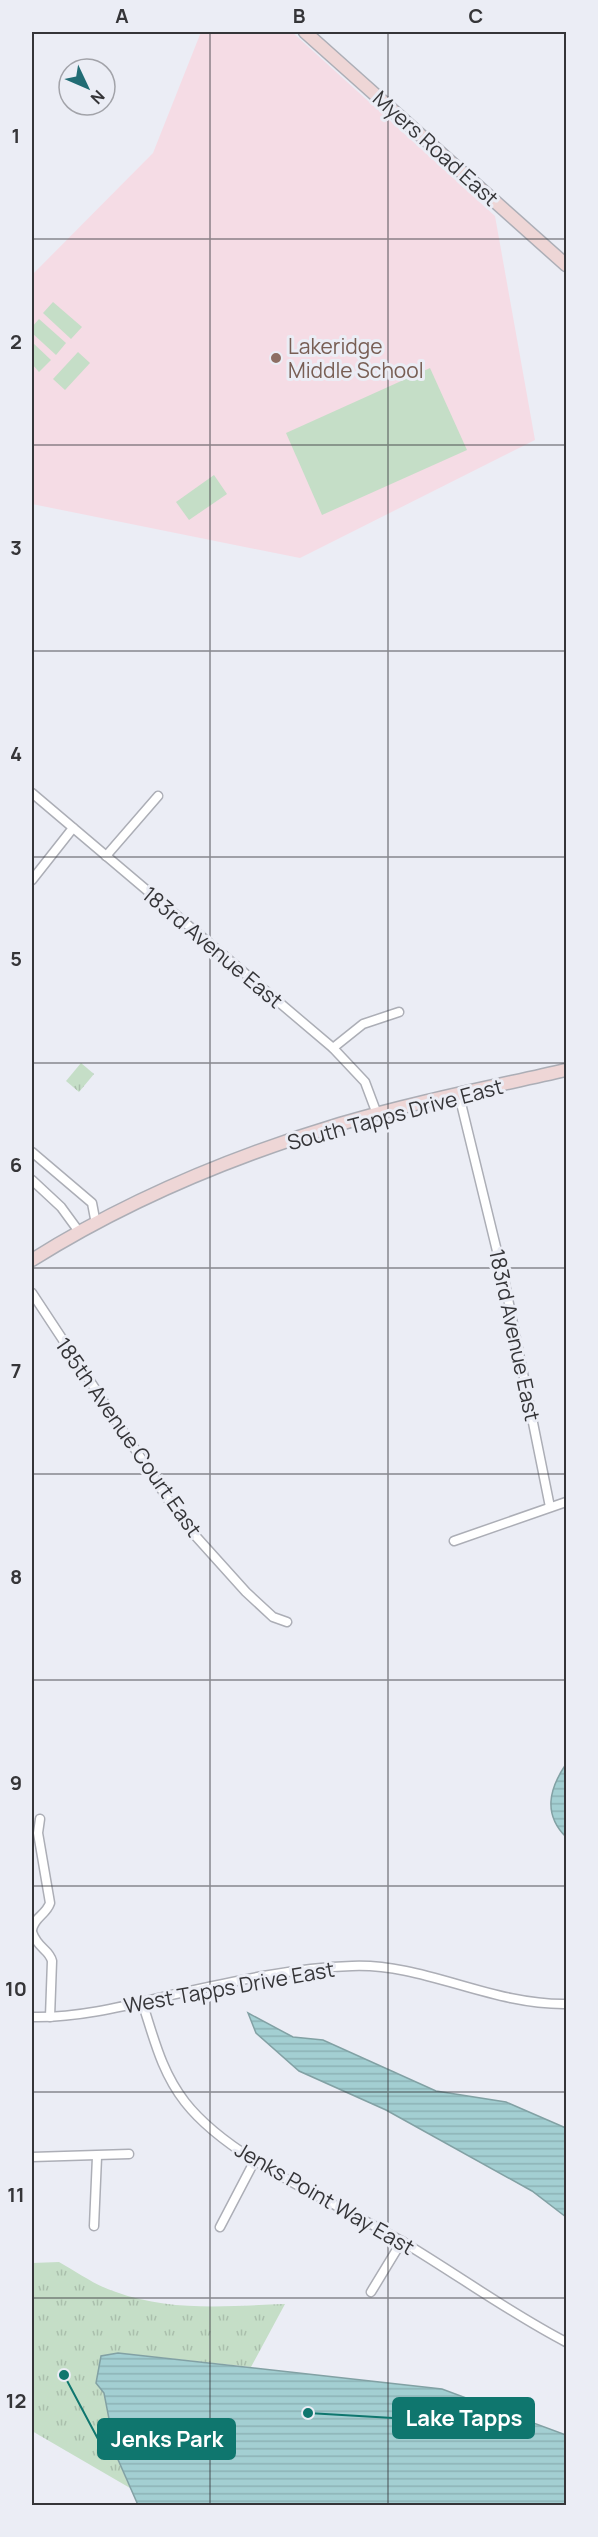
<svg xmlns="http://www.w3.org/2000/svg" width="598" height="2537" font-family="Manrope,sans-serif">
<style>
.education{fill:#f5dce5}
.green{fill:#c5dec7}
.park{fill:url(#park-tufts)}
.water{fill:url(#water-rules);stroke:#82a1a4;stroke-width:1.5}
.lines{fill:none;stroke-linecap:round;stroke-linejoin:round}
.street-casing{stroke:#acaeb6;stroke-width:11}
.secondary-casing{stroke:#acaeb6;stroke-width:15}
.street{stroke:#fff;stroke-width:8}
.secondary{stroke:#eed6d6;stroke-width:12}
.grid{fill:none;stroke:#353538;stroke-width:1.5;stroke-opacity:0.55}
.education-dot{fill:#8d6e63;stroke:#ebedf5;stroke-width:2}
.labels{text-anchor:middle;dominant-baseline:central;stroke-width:6;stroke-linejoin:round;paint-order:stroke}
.street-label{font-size:21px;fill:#353538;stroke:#ebedf5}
.education-label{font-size:21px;fill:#785e54;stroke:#ebedf5;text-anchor:start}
.leader{fill:none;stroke:#0f766e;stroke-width:2}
.callout-dot{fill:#0f766e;stroke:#ebedf5;stroke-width:2}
.callout{fill:#0f766e;stroke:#0f766e;stroke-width:2}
.callout-label{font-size:22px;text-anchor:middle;font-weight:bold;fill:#fff}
.neatline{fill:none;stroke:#353538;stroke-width:2}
.grid-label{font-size:20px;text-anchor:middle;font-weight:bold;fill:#353538}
</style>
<defs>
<pattern id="park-tufts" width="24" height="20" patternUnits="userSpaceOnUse" patternTransform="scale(1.5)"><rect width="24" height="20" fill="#c5dec7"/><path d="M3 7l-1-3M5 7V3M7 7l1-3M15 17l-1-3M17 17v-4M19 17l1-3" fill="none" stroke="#aabfac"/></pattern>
<pattern id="water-rules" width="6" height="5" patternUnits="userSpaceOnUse" patternTransform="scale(1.5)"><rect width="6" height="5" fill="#a3cfd2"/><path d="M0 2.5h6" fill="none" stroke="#8db2b5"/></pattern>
</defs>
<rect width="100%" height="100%" fill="#ebedf5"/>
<polygon class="education" points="201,32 292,32 495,216 535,440 300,558 32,504 32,275 153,153"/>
<g class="green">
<polygon points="53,302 82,327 71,339 43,313"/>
<polygon points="39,319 66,343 56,355 32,333 32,327"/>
<polygon points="32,342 51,360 39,372 32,364"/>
<polygon points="78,352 90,363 65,390 53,379"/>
<polygon points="430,368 467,450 322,515 286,433"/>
<polygon points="214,475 227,494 189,520 176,502"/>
</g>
<g class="park">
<polygon points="81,1063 94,1074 79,1092 66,1081"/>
<path d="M 59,2262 C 77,2272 96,2286 116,2292 C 170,2312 229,2306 285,2304 L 251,2367 L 118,2353 L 101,2356 L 96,2383 L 104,2393 L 116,2455 L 130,2488 L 32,2431 L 32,2263 Z"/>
</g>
<g class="water">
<path d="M 566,1764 L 566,1837 C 543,1814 549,1789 566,1764 Z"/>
<polygon points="248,2013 293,2037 323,2040 436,2091 506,2102 566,2128 566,2217 532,2191 386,2110 299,2071 256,2033"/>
<polygon points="118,2353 442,2389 566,2435 566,2505 138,2505 116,2455 104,2393 96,2383 101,2356"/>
</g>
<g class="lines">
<defs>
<g id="street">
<polyline points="32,793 333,1048 365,1082 377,1114"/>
<polyline points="106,856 158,796"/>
<polyline points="32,880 73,828"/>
<polyline points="333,1048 363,1024 399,1012"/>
<polyline points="459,1095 505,1284 550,1507"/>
<polyline points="32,1152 92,1203 96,1224"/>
<polyline points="32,1180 61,1207 80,1233"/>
<polyline points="32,1293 183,1522 246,1592 273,1617 287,1622"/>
<polyline points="454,1541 566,1502"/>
<path d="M 32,1930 C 34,1917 46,1915 50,1903 L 38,1833 L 40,1819"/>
<path d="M 32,1932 C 38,1949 49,1949 52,1961 L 50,2017"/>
<path d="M 142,2002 C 154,2038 161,2071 185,2102 C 232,2162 337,2202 403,2242 C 458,2275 510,2313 566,2342"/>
<path d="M 32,2017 C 79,2018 125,2006 171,1995 C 230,1982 291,1968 352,1966 C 424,1963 490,2005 566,2004"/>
<polyline points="32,2157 129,2154"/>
<polyline points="94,2226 97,2157"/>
<polyline points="220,2227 255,2160"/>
<polyline points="371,2292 402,2241"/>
</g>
<g id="secondary">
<polyline points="305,32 566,265"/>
<path d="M 32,1260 C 126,1201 234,1156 340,1124 C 414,1102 491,1087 566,1070"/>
</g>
</defs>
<use href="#street" class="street-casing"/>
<use href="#secondary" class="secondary-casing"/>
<use href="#street" class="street"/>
<use href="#secondary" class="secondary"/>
</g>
<path class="grid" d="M 210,32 L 210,2506M 388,32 L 388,2506M 32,239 L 566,239M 32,445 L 566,445M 32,651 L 566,651M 32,857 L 566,857M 32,1063 L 566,1063M 32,1268 L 566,1268M 32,1474 L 566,1474M 32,1680 L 566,1680M 32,1886 L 566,1886M 32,2092 L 566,2092M 32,2298 L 566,2298"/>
<circle class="education-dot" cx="276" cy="358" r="6"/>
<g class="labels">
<g class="street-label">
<text transform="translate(436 148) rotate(42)">Myers Road East</text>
<text transform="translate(213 947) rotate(40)">183rd Avenue East</text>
<text transform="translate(395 1114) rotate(-15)">South Tapps Drive East</text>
<text transform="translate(515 1335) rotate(78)">183rd Avenue East</text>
<text transform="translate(129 1437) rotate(55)">185th Avenue Court East</text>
<text transform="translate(229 1987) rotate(-10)">West Tapps Drive East</text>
<text transform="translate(325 2198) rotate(30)">Jenks Point Way East</text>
</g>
<g class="education-label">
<text x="288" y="346">Lakeridge<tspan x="288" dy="24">Middle School</tspan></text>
</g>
</g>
<path class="leader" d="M308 2413L393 2418M64 2375L98 2439"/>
<g class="callout-dot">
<circle cx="308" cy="2413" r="6"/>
<circle cx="64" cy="2375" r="6"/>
</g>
<g class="callout">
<rect x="393" y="2398" width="141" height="40" rx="6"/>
<rect x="98" y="2419" width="137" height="40" rx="6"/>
</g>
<g class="callout-label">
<text x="464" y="2426">Lake Tapps</text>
<text x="167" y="2447">Jenks Park</text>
</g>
<rect width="598" height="2537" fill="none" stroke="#ebedf5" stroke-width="66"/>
<g transform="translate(87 87) rotate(134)"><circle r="28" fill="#ebedf5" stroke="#a2a3a9" stroke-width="1.5"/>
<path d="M0-4.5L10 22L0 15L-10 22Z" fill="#216c74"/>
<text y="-9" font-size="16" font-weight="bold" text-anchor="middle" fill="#353538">N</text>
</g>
<rect x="33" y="33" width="532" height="2471" class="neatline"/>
<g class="grid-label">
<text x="122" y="23">A</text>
<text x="299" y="23">B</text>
<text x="476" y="23">C</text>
<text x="16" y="143">1</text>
<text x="16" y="349">2</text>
<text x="16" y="555">3</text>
<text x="16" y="761">4</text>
<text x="16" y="966">5</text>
<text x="16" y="1172">6</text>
<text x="16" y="1378">7</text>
<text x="16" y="1584">8</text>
<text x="16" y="1790">9</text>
<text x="16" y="1996">10</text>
<text x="16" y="2202">11</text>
<text x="16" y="2408">12</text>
</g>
</svg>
